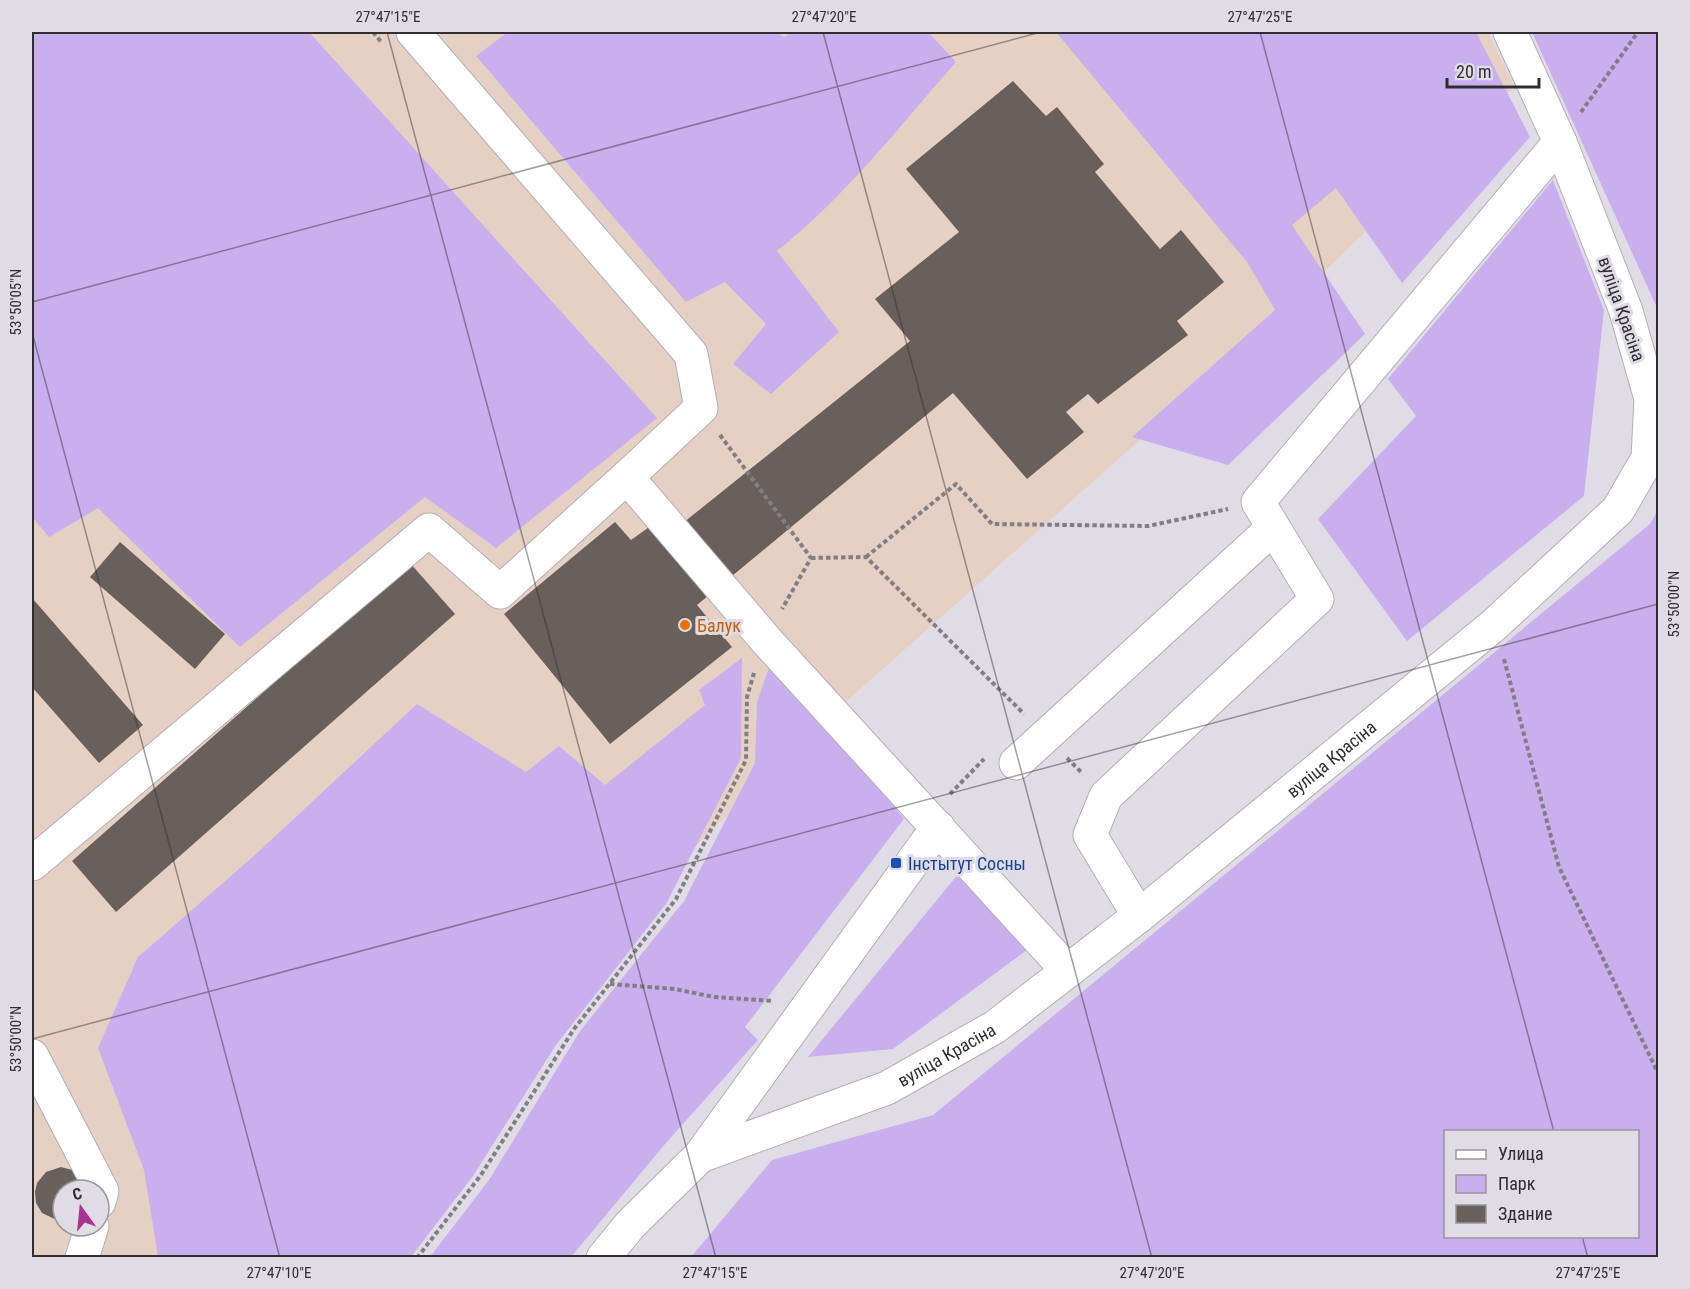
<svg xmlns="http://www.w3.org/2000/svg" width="1690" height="1289" font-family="'Roboto Condensed',sans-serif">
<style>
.industrial{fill:#e6d0c4;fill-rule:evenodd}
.green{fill:#caafee;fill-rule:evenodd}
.building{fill:#695f5b}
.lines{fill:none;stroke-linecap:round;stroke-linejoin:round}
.minor-casing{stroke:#b3afb9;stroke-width:35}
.path{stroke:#817f85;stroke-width:4;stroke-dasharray:4.5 3;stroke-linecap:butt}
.minor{stroke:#fff;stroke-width:33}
.ticks{fill:none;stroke:#2f2e31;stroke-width:1.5;stroke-opacity:0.45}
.food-dot{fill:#e8710a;stroke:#e0dce6;stroke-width:2}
.transit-dot{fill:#1a4fb4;stroke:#e0dce6;stroke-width:2}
.labels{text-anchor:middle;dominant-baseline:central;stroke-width:6;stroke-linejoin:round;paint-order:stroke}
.street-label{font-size:18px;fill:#2f2e31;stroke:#e0dce6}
.food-label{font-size:18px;fill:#c56008;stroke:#e0dce6;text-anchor:start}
.transit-label{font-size:18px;fill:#164399;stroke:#e0dce6;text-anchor:start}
.neatline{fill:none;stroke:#2f2e31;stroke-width:2}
.ticks-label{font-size:15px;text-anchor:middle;fill:#2f2e31}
</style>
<rect width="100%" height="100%" fill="#e0dce6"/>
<path class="industrial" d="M 32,32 L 1488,32 L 1514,87 L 1278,317 L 821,724 L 273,1257 L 32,1258 ZM 63,1190 L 99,1190 L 99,1226 L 63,1226 Z"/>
<g class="green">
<polygon points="32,32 309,32 657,418 496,548 425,497 240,647 98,508 49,537 32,517"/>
<path d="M 508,32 L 776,32 L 784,37 L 793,32 L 928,32 L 956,62 C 899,127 845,197 777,251 L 839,332 L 771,394 L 733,364 L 766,324 L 725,282 L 686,302 L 476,56 Z"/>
<polygon points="1056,32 1476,32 1530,137 1402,283 1336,188 1292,225 1365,334 1228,465 1132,437 1275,310 1247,262"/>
<polygon points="1532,32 1658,32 1658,310"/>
<polygon points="1553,180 1604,310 1584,496 1407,641 1318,519 1416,416 1388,379"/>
<path d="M 1658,510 L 1658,1257 L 691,1257 L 772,1160 L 933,1115 L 1650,524 ZM 1446,1132 L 1638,1132 L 1638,1236 L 1446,1236 Z"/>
<polygon points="742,658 741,758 666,904 556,1045 473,1176 411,1257 158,1257 144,1170 98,1048 138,957 255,855 417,704 526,772 559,746 605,785 705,705 699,690"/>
<polygon points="771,662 830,726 904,819 745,1027 758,1040 665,1144 571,1257 429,1258 489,1180 580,1031 684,901 755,763 757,702"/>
<polygon points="959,873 1031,947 893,1049 808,1057"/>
</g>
<g class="building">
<polygon points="1013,81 1046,116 1057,107 1104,164 1095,172 1160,249 1181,230 1224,282 1177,321 1188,335 1098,404 1088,394 1066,412 1084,432 1027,479 953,393 697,605 732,647 610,744 504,614 615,522 631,540 652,525 663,539 910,341 875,299 959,232 906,169"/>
<polygon points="120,542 225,634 195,669 90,577"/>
<polygon points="410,563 455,614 116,912 72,861"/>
<polygon points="32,598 143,725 99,763 32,687"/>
<polygon points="61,1167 76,1171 88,1190 63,1190 63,1221 59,1221 42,1213 36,1203 35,1192 37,1183 46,1172"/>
</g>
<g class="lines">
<defs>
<g id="minor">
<polyline points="413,32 691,354 701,408 627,477 766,640 1068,971"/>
<polyline points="1016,763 1273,528"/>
<polyline points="32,864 429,530 500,592 627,477"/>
<polyline points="1139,916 1090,835 1106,796 1317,599 1258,502 1560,142"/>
<polyline points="32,1056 102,1191 99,1202"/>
<polyline points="700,1156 938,827"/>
<polyline points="82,1258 92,1226"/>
<path id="s1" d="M 603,1258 L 630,1225 L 700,1156 L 887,1088 L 995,1027 L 1139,916 L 1494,625 L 1618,510 L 1648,458 L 1651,399 L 1626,311 L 1560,142 L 1510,32"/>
</g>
</defs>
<use href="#minor" class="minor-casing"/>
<g class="path">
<polyline points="373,32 382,43"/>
<polyline points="1581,112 1638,32"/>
<polyline points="720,435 811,558 782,609"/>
<polyline points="866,557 956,484 992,524 1148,526 1228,509"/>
<polyline points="811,558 866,557 1024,714"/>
<polyline points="1504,659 1559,867 1658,1073"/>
<polyline points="1067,758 1083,774"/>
<polyline points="950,794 984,759"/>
<polyline points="610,984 675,989 714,997 773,1001"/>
<polyline points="417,1258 481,1175 574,1029 676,899 746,760 747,697 754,673"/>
</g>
<use href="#minor" class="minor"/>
</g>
<path class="ticks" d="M 387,32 L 716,1258M 823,32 L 1152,1258M 1260,32 L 1554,1132M 32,302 L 1041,32M 32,332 L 280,1258M 32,1039 L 1658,604M 1582,1236 L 1588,1258"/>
<circle class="food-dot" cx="685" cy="625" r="6"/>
<rect class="transit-dot" x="890" y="857" width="12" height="12" rx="3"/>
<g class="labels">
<g class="street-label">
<text transform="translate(1622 309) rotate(71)">вуліца Красіна</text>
<text stroke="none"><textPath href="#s1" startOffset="894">вуліца Красіна</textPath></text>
<text stroke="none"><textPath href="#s1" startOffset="408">вуліца Красіна</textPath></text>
</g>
<g class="food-label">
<text x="697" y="625">Балук</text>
</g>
<g class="transit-label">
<text x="908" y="863">Інстытут Сосны</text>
</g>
</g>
<rect width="1690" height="1289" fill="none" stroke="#e0dce6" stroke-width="66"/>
<rect x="1444" y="1130" width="195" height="108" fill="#e0dce6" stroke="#99969e" stroke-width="1.5"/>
<rect x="1456" y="1150" width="30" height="9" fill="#ffffff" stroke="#99969e" stroke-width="1.5"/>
<text x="1498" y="1160" font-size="18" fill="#2f2e31">Улица</text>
<rect x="1456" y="1175" width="30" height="18" fill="#caafee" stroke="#99969e" stroke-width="1.5"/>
<text x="1498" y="1190" font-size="18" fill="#2f2e31">Парк</text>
<rect x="1456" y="1205" width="30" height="18" fill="#695f5b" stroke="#99969e" stroke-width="1.5"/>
<text x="1498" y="1220" font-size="18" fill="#2f2e31">Здание</text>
<g transform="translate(81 1208) rotate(345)"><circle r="28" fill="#e0dce6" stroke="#99969e" stroke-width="1.5"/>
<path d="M0-4.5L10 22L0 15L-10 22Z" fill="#a73590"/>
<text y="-9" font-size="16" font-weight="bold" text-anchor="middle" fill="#2f2e31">С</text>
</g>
<path d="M1447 78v9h92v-9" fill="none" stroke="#2f2e31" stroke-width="3"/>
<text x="1456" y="78" font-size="18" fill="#2f2e31" stroke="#e0dce6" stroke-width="4.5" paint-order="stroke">20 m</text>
<rect x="33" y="33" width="1624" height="1223" class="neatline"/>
<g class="ticks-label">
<text x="388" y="22">27°47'15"E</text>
<text x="824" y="22">27°47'20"E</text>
<text x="1260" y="22">27°47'25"E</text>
<text transform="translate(16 302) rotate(-90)" y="5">53°50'05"N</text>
<text transform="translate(1674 604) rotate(-90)" y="5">53°50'00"N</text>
<text transform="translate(16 1039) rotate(-90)" y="5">53°50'00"N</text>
<text x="279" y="1278">27°47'10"E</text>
<text x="715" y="1278">27°47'15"E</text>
<text x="1152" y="1278">27°47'20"E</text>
<text x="1588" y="1278">27°47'25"E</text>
</g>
</svg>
